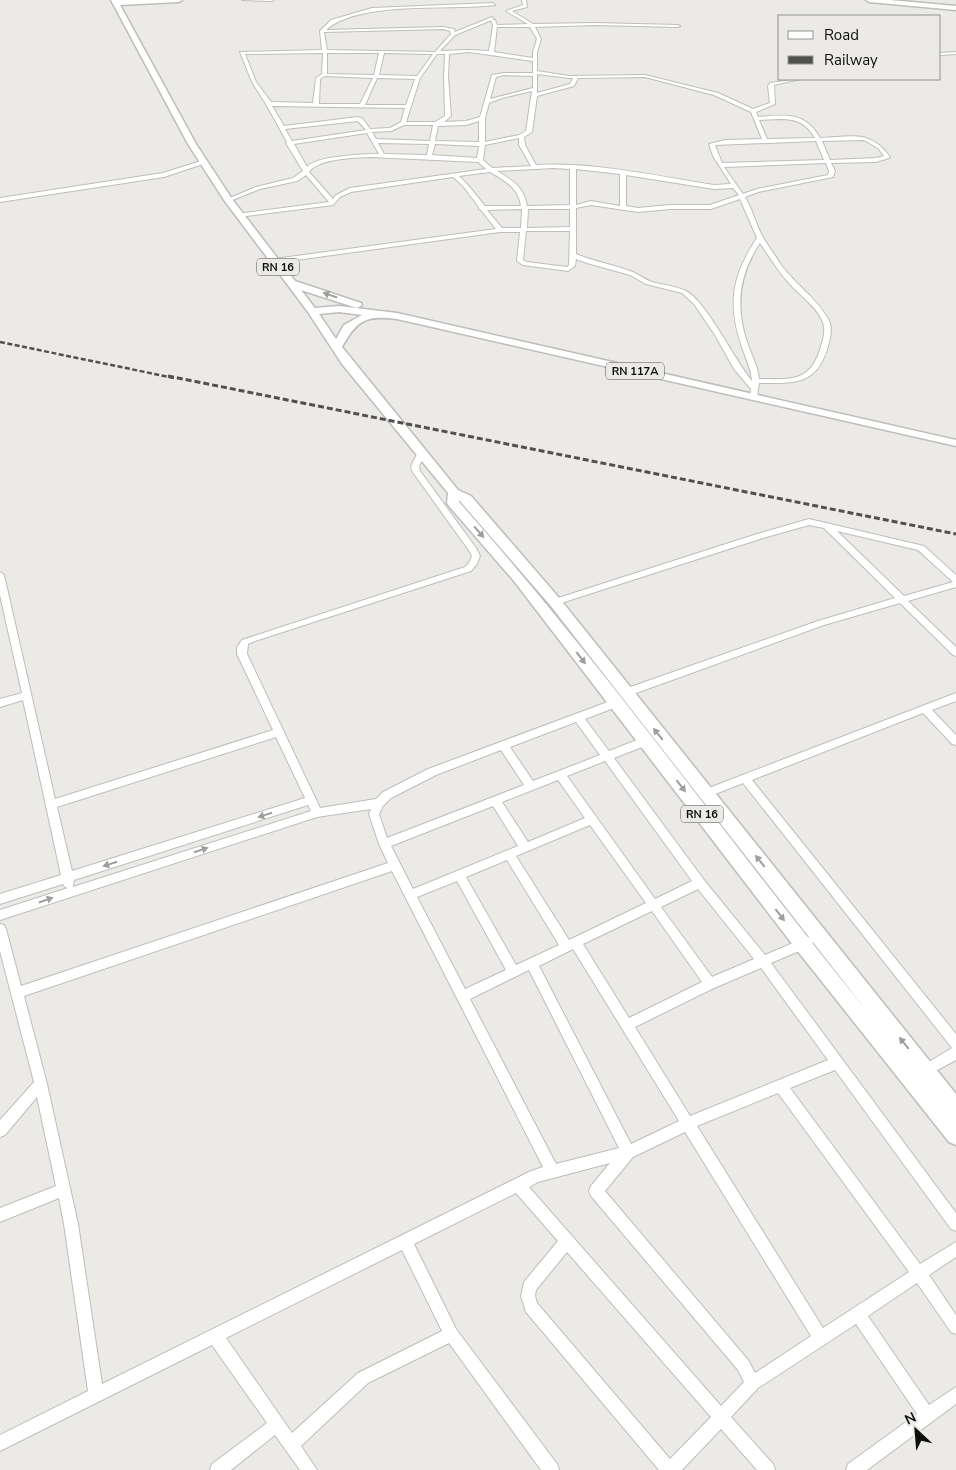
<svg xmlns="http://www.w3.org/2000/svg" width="956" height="1470" font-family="'Nunito Sans',sans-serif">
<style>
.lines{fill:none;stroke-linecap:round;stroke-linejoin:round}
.street-casing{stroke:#bebdba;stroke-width:2}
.primary-casing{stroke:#bebdba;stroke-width:3}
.street{fill:#fff;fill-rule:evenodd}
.primary{fill:#fff;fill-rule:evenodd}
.rail-far1{stroke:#51504f;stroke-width:2.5;stroke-dasharray:5 2.5;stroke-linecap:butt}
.rail{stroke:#51504f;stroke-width:3;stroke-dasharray:6 3;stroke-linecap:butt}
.oneway{fill:#9e9e9e}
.labels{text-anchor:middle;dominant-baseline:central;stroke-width:5;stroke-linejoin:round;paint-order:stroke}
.shield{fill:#ebeae7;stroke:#504f4e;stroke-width:1}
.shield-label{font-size:11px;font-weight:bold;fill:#0d0d0c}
</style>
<rect width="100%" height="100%" fill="#ebeae7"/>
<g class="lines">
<defs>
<g id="street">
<polygon points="242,0 274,0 272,1"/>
<path d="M 522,0 L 526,0 L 527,7 L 512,11 L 533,24 L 595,23 L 678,25 L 680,26 L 678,27 L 595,25 L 535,27 L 541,39 L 537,52 L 537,71 L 569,76 L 645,75 L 718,93 L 753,109 L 770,103 L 768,86 L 770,83 L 800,79 L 774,85 L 775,104 L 756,112 L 758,117 C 785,115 805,111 820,138 C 851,137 870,129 890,157 L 889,158 L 876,162 L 831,163 L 835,171 L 833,177 L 758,192 L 745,197 C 753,210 756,226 764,239 C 769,248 776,256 781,265 C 795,284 815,297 827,317 C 833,326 831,336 828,346 C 817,386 794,383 759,383 L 757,397 L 756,399 L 750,399 L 751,389 L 734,369 L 715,335 L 694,304 L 682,293 L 646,284 L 630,275 L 587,263 L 576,259 L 575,266 L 568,271 L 523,265 L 517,261 L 520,232 L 500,232 L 274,263 L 271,261 L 274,259 L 496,229 L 481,210 L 479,209 L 479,207 L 463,186 L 453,177 L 351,192 L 340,197 L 333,205 L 239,217 L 236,215 L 237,214 L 329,202 L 306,175 L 297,181 L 260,189 L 230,201 L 225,200 L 256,187 L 293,178 L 303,171 L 286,143 L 287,142 L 266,104 L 252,82 L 240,52 L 322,50 L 320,31 L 331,20 L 372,8 L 493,3 L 495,5 C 449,11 360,0 326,30 L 443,27 L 454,29 L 455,32 L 492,17 L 494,19 L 455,35 L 440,51 L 469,50 L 489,51 L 493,26 L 491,20 L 495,20 L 497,25 L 528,24 L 506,11 L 523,5 ZM 497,27 L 530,27 L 537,39 L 533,52 L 533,58 L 494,52 ZM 443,29 L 450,31 L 451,34 L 435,52 L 327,50 L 324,32 ZM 469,52 L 533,61 L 533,73 L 504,73 L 492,75 L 480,117 L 466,121 L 444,122 L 451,116 L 448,77 L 449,54 ZM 323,53 L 322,74 L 316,78 L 313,103 L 271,102 L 256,82 L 245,54 ZM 327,53 L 379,53 L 374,75 L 327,74 ZM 384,53 L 433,54 L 417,76 L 379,75 ZM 437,54 L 445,54 L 444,77 L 445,116 L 435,122 L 406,122 L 420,78 ZM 537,74 L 569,78 L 573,78 L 570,84 L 537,93 ZM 504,75 L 533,76 L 533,88 L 490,99 L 496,77 ZM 325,76 L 373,78 L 360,104 L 319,104 L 320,79 ZM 645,77 L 714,95 L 751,112 L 762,139 L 725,140 L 709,144 L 713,156 L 731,184 L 714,185 C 655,176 596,162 536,165 L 525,145 L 524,137 L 532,132 L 537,96 L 574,86 L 578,78 ZM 377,78 L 415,79 L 406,105 L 365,105 ZM 532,91 L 526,131 L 519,135 L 485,142 L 485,118 L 489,103 L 502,98 ZM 272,106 L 405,108 L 401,122 L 390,128 L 370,129 L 363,119 L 358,117 L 284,126 ZM 781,119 C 797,119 807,124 815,138 L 767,139 L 759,120 ZM 358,121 L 366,130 L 292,141 L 285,129 ZM 479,121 L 479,142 L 435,141 L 438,126 L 466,125 ZM 404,125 L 433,125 L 430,141 L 376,139 L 372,132 L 391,131 ZM 367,133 L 379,154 C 364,154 315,156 307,167 L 294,144 ZM 519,138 L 519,145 L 531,166 L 492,168 L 483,160 L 485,145 ZM 864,140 L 878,148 L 884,156 L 876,158 L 830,160 L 822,141 ZM 816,141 L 824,160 L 722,163 L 715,145 ZM 378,143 L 429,144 L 427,155 L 384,154 ZM 435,144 L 479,146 L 477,158 L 432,155 ZM 371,157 L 478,162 L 486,169 L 350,188 L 336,195 L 333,199 L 309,172 C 319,158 354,158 371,157 ZM 826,163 L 829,171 L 828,175 L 757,189 L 743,194 L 724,167 ZM 553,168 L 570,169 L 570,205 L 527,206 C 524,187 512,180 497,171 ZM 576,169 L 620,174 L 620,206 L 591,201 L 576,205 ZM 490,172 C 505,181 518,187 521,206 L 485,206 L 467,184 L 459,176 ZM 626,175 L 714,189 L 733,188 L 739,195 L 710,205 L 670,205 L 638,208 L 626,206 ZM 740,199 L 757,238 C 733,274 727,302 741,344 C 745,357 751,368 752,381 C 735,361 706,301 686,291 C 676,286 663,285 652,282 C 646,280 641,276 635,273 C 616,265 595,262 576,254 L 576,208 L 591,205 L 638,212 L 670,209 L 711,209 ZM 522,209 L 521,228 L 502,228 L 487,210 ZM 528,209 L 570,209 L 570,227 L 527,228 ZM 526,231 L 570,231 L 569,265 L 567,267 L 527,262 L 523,260 ZM 760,243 C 769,256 778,271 789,283 C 799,295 815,305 822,320 C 826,328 824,338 821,346 C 811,383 791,379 759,379 C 758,366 751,354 747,342 C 735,306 739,274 760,243 Z"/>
<polygon points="956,52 956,54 940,55 940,53"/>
<polygon points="204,160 207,162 206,163 164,177 0,202 0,198 163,173"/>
<path d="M 418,452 L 421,452 L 425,454 L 419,466 L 420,471 L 476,548 L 480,556 L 477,564 L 471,571 L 255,641 L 248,644 L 247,654 L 320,808 L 376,799 L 383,792 L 428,769 L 613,700 L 619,700 L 621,703 L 619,706 L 585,719 L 609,751 L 642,738 L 650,738 L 651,741 L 650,744 L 614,758 L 704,880 L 765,955 L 807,937 L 811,938 L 813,942 L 811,946 L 771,963 L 956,1213 L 956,1231 L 951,1229 L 835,1070 L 790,1088 L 920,1264 L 956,1242 L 956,1257 L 929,1275 L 956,1315 L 956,1334 L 951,1332 L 917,1283 L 868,1316 L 929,1405 L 956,1387 L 956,1404 L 867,1470 L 846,1470 L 848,1464 L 917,1414 L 856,1324 L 758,1388 L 731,1417 L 773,1464 L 775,1470 L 757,1470 L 721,1429 L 682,1470 L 659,1470 L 526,1312 L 521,1296 L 524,1282 L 558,1241 L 516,1193 L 414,1244 L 456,1329 L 557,1464 L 559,1470 L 541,1470 L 449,1343 L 368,1383 L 301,1446 L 317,1470 L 300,1470 L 275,1435 L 231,1470 L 210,1470 L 212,1464 L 267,1423 L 212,1345 L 0,1451 L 0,1435 L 88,1391 L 64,1224 L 59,1198 L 0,1222 L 0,1208 L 56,1186 L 37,1097 L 5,1135 L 0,1137 L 0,1120 L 34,1082 L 0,951 L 0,924 L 4,925 L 6,929 L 21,986 L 388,863 L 379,844 L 369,814 L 371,809 L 317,817 L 0,920 L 0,910 L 68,888 L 65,887 L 63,884 L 0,904 L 0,894 L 61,875 L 23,700 L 0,707 L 0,699 L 22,693 L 0,595 L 0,572 L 4,575 L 55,799 L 273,730 L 237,654 L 237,647 L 242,640 L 465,567 L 469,563 L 472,556 L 468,549 L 412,471 L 411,466 ZM 576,722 L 600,755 L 533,781 L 510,747 ZM 276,737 L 305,798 L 72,871 L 57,807 ZM 501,750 L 524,785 L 387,838 L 379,814 L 383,806 L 391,798 L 436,775 ZM 605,761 L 692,881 L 655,899 L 567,776 ZM 558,780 L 585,818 L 528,842 L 502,802 ZM 308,805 L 311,811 L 73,887 L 74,880 ZM 493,806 L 518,846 L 413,889 L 391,846 ZM 590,825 L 646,903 L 569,940 L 516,856 ZM 507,860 L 559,945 L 516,965 L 466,877 ZM 392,871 L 543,1167 L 531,1171 L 102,1384 L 78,1224 L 47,1084 L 24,996 ZM 457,881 L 506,970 L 465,989 L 417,897 ZM 698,889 L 754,959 L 712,977 L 661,907 ZM 652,911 L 702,982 L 629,1018 L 583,944 ZM 573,949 L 679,1121 L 631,1144 L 539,966 ZM 761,968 L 828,1060 L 690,1116 L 635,1027 L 714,988 ZM 529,970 L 619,1148 L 556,1164 L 470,999 ZM 778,1093 L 909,1272 L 823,1328 L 697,1126 ZM 685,1132 L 811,1336 L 755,1373 L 748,1360 L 605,1191 L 633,1157 ZM 610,1163 L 591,1186 L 589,1191 L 591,1196 L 738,1370 L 744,1382 L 721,1406 L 529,1187 L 538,1182 ZM 402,1250 L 442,1331 L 358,1373 L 292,1433 L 226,1338 ZM 567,1252 L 711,1417 L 670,1459 L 537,1303 L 535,1296 L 536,1290 Z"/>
<path d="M 809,519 L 924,546 L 956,575 L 956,587 L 908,601 L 956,647 L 956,656 L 953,655 L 900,603 L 824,625 L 628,696 L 622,696 L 620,693 L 622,690 L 818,621 L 895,598 L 824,528 L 809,525 L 763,538 L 558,604 L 555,605 L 551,602 L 552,600 L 757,534 ZM 837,531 L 918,550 L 953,582 L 904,596 Z"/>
<polygon points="956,693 956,701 932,710 956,735 956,745 952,744 923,713 752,780 956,1034 956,1060 926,1076 922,1074 920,1070 922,1066 952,1048 743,783 705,798 701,797 700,794 701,791"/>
</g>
<g id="primary">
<path d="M 111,0 L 182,0 L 179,2 L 120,5 L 196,144 L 232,199 L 295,281 L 361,303 L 362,305 L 357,308 L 301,290 L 315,308 L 339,306 L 397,313 L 956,440 L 956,446 L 397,319 C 366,315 357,320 342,347 L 458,490 L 471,496 L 560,599 L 956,1094 L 956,1145 L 949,1142 L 796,949 L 514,581 L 449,506 L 447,503 L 448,493 L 342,364 L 308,312 L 224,200 L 188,144 ZM 339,312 L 362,315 L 344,325 L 336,339 L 319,314 ZM 459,500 L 550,605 L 866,1010 C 729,842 603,664 459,502 Z"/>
<polygon points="866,0 890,0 956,6 956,10 869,2"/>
</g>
</defs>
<use href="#street" class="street-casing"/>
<use href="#primary" class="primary-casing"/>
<use href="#street" class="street"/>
<use href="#primary" class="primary"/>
<polyline class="rail-far1" points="0,342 174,378"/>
<polyline class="rail" points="168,376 956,534"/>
</g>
<defs><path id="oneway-solid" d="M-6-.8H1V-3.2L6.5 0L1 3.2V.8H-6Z" transform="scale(1.25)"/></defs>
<g class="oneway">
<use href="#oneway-solid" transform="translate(330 295) rotate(-161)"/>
<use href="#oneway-solid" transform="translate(479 532) rotate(49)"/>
<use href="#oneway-solid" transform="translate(581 658) rotate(52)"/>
<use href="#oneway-solid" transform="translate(658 734) rotate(-129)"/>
<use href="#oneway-solid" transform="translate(681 786) rotate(52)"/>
<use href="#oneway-solid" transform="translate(265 815) rotate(162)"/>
<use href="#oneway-solid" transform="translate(201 850) rotate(-18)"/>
<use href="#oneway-solid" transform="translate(760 861) rotate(-129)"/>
<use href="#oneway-solid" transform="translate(110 864) rotate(162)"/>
<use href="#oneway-solid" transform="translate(46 900) rotate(-19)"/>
<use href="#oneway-solid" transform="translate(780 915) rotate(52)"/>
<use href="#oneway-solid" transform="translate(904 1043) rotate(-129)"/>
</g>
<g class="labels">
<g class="shield">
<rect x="257" y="258.5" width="42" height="17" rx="4"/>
<rect x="606" y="362.5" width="58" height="17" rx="4"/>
<rect x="681" y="805.5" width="42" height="17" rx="4"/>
</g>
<g class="shield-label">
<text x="278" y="267">RN 16</text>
<text x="635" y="371">RN 117A</text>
<text x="702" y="814">RN 16</text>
</g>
</g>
<rect x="778" y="15" width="162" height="65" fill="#ebeae7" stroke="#92928f"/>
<rect x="788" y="31" width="25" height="8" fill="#ffffff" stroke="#92928f"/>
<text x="824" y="40" font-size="15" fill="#0d0d0c">Road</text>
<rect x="788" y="56" width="25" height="8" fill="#51504f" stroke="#92928f"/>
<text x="824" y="65" font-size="15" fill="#0d0d0c">Railway</text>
<g transform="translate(916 1430) rotate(334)" stroke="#ebeae7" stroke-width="4" paint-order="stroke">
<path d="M0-4L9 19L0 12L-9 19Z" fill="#0d0d0c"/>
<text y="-8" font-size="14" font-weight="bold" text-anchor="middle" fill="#0d0d0c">N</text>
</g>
</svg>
